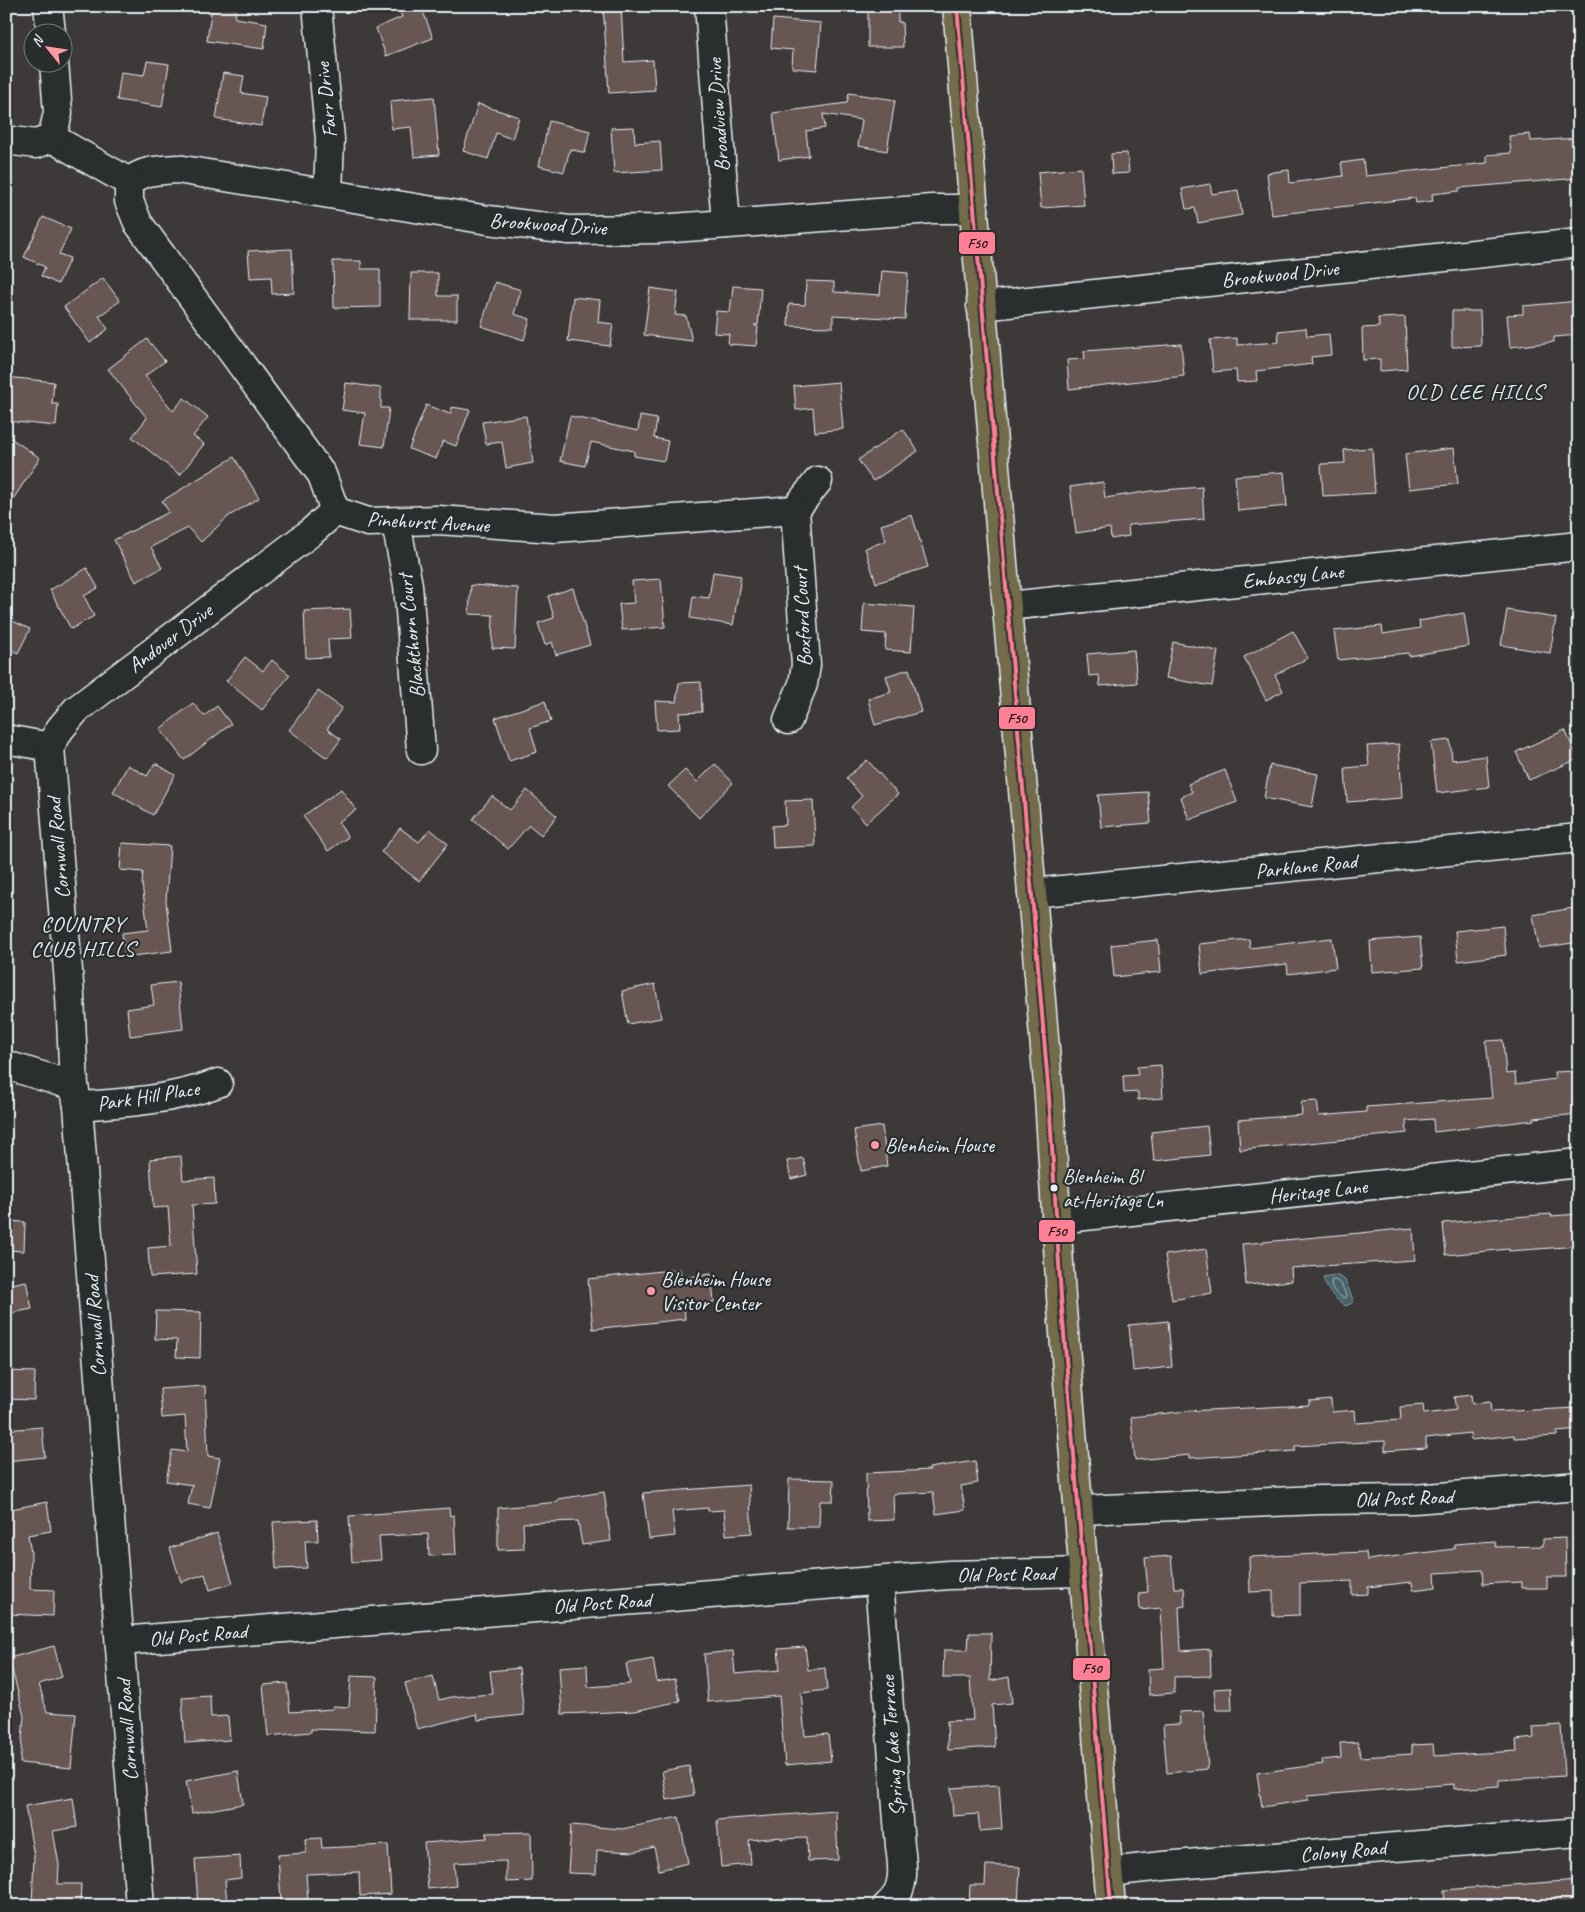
<svg xmlns="http://www.w3.org/2000/svg" width="1585" height="1912" font-family="Caveat,sans-serif">
<style>
.water{fill:#47646b;stroke:#879ca3}
.lines{fill:none;stroke-linecap:round;stroke-linejoin:round}
.shore{stroke:#a8b9c0;stroke-width:1}
.building{fill:#685652;stroke:#e8f1f8}
.minor-casing{stroke:#e8f1f8;stroke-width:31}
.major-casing{stroke:#e8f1f8;stroke-width:31}
.minor{stroke:#2a2d2e;stroke-width:28}
.major{stroke:#736c4b;stroke-width:28}
.bus-1-casing{stroke:#2a2d2e;stroke-width:8}
.bus-1{stroke:#ff8094;stroke-width:4}
.poi-dot{fill:#ff9aa2;stroke:#2a2d2e;stroke-width:2}
.bus-dot{fill:#e8f1f8;stroke:#2a2d2e;stroke-width:2}
.labels{text-anchor:middle;dominant-baseline:central;stroke-width:4.5;stroke-linejoin:round;paint-order:stroke}
.bus-label{font-size:20px;fill:#e8f1f8;stroke:#2a2d2e;text-anchor:start}
.street-label{font-size:21px;fill:#e8f1f8;stroke:#2a2d2e}
.poi-label{font-size:21px;fill:#e8f1f8;stroke:#2a2d2e;text-anchor:start}
.neighbourhood-label{font-size:22px;letter-spacing:1px;fill:#e8f1f8;stroke:#2a2d2e}
.line-badge{stroke:#2a2d2e;stroke-width:2}
.pale-badge-label{font-size:14px;text-anchor:middle;font-weight:bold;fill:#111}
</style>
<rect width="100%" height="100%" fill="#3d3939"/>
<filter id="ink" filterUnits="userSpaceOnUse"><feTurbulence type="fractalNoise" baseFrequency=".02" numOctaves="2"/><feDisplacementMap in="SourceGraphic" scale="10" xChannelSelector="R" yChannelSelector="G"/><feConvolveMatrix kernelMatrix="1 2 1 2 8 2 1 2 1" color-interpolation-filters="sRGB"/></filter>
<g filter="url(#ink)">
<path class="water" d="M 1336,1275 L 1345,1280 L 1354,1302 L 1346,1306 C 1334,1298 1327,1292 1323,1277 Z"/>
<g class="lines">
<path class="shore" d="M 1335,1280 L 1341,1284 L 1346,1295 L 1345,1298 C 1338,1297 1330,1289 1331,1281 Z"/>
</g>
<g class="building">
<polygon points="212,6 236,6 235,18 267,23 264,49 207,41"/>
<polygon points="398,6 421,6 433,38 386,56 376,28 402,17"/>
<polygon points="603,6 621,6 624,62 653,60 655,90 609,93"/>
<polygon points="868,6 898,6 898,22 902,22 903,47 868,47"/>
<polygon points="773,19 821,23 817,70 792,68 793,50 771,48"/>
<polygon points="147,61 169,64 162,107 117,100 121,72 144,75"/>
<polygon points="223,73 244,76 241,93 266,97 261,126 216,119"/>
<polygon points="849,93 895,100 887,151 858,146 862,120 823,114 825,128 806,131 809,156 779,160 773,113 847,103"/>
<polygon points="434,97 439,155 414,157 411,127 392,129 390,101"/>
<polygon points="478,104 519,117 512,139 496,133 488,159 463,151"/>
<polygon points="549,121 590,131 585,153 570,149 564,172 539,166"/>
<polygon points="634,127 635,143 660,141 662,170 614,173 611,128"/>
<polygon points="1530,134 1531,141 1579,138 1579,178 1459,188 1459,191 1432,194 1433,201 1416,203 1415,198 1272,215 1267,173 1289,170 1290,183 1343,176 1341,163 1363,160 1365,176 1487,163 1487,155 1511,153 1509,136"/>
<polygon points="1127,153 1129,173 1112,174 1111,154"/>
<polygon points="1081,168 1084,205 1041,208 1038,172"/>
<polygon points="1210,184 1212,194 1238,190 1242,215 1198,223 1195,208 1186,209 1182,189"/>
<polygon points="43,217 71,229 59,254 70,258 58,284 41,276 45,267 24,257"/>
<polygon points="292,249 294,293 272,294 271,277 250,278 248,251"/>
<polygon points="333,261 361,261 361,269 380,269 380,307 334,308"/>
<polygon points="882,271 908,273 905,319 833,315 833,327 788,326 789,304 805,305 806,281 834,282 834,292 880,295"/>
<polygon points="411,273 438,273 438,296 457,296 457,320 410,320"/>
<polygon points="103,278 120,301 99,316 108,329 90,343 64,307"/>
<polygon points="495,282 521,290 514,314 530,319 524,340 481,326"/>
<polygon points="733,286 761,288 758,325 754,325 758,327 756,346 728,344 729,334 714,333 716,311 730,312"/>
<polygon points="650,288 678,292 675,315 686,316 692,341 644,335"/>
<polygon points="573,297 600,300 598,322 613,324 610,346 568,341"/>
<polygon points="1579,301 1579,335 1554,337 1554,342 1510,347 1507,315 1523,314 1523,306"/>
<polygon points="1452,311 1480,311 1481,346 1452,347"/>
<polygon points="1405,317 1407,369 1380,371 1380,359 1363,360 1362,328 1379,327 1378,318"/>
<polygon points="1306,328 1307,336 1329,334 1331,355 1311,357 1312,364 1256,371 1257,381 1237,382 1236,370 1213,372 1210,340 1237,338 1237,345 1279,342 1278,331"/>
<polygon points="147,339 165,361 145,376 173,411 184,398 208,417 193,436 204,444 180,475 132,437 147,418 108,369"/>
<polygon points="1181,344 1184,376 1069,389 1067,360 1085,359 1084,351"/>
<polygon points="6,377 54,382 52,404 58,404 56,426 6,421"/>
<polygon points="839,382 843,429 815,432 813,408 796,410 794,386"/>
<polygon points="346,383 381,388 381,408 389,408 384,447 360,444 365,413 342,410"/>
<polygon points="426,405 450,414 452,407 470,410 456,446 443,441 436,459 409,449"/>
<polygon points="526,416 533,463 506,468 502,442 486,444 482,422"/>
<polygon points="570,416 638,431 640,416 657,419 654,438 668,441 664,461 634,456 634,451 591,442 585,466 560,461"/>
<polygon points="903,429 918,451 873,481 858,460"/>
<polygon points="6,435 40,458 6,510"/>
<polygon points="1372,448 1375,493 1323,496 1321,464 1345,463 1344,450"/>
<polygon points="1454,448 1458,484 1409,489 1405,454"/>
<polygon points="234,457 259,498 229,516 201,542 188,528 151,547 162,568 136,582 114,540 169,512 162,501"/>
<polygon points="1284,472 1287,506 1238,511 1235,476"/>
<polygon points="1103,482 1105,498 1151,491 1202,487 1204,519 1128,525 1129,536 1111,539 1110,528 1076,533 1070,487"/>
<polygon points="912,515 928,567 876,583 865,548 886,541 881,525"/>
<polygon points="87,568 98,588 84,596 94,616 71,629 50,590"/>
<polygon points="713,572 741,576 733,625 690,618 693,596 709,598"/>
<polygon points="661,579 665,627 622,630 619,604 634,603 632,581"/>
<polygon points="471,585 518,588 515,649 492,648 493,615 469,614"/>
<polygon points="573,588 590,645 556,655 552,642 545,645 538,623 554,618 548,596"/>
<polygon points="864,603 914,607 911,652 885,650 886,634 862,632"/>
<polygon points="350,609 352,638 328,639 329,657 306,658 304,611"/>
<polygon points="1507,610 1556,618 1550,653 1501,645"/>
<polygon points="1464,613 1469,646 1409,656 1408,653 1338,660 1334,631 1382,626 1383,634 1420,628 1419,621"/>
<polygon points="6,618 30,629 18,653 6,647"/>
<polygon points="1293,631 1308,658 1275,675 1283,691 1266,700 1244,657"/>
<polygon points="1173,642 1218,651 1212,686 1166,678"/>
<polygon points="1134,650 1137,683 1100,686 1099,675 1089,676 1087,654"/>
<polygon points="245,657 263,671 272,660 290,675 262,710 226,681"/>
<polygon points="909,669 921,712 875,725 868,699 891,692 886,676"/>
<polygon points="701,682 702,712 679,713 680,729 657,730 655,701 676,702 679,683"/>
<polygon points="318,691 342,708 327,729 341,739 327,758 289,730"/>
<polygon points="545,701 551,721 530,728 537,752 509,761 495,718"/>
<polygon points="193,703 204,716 217,706 231,724 184,760 160,729"/>
<polygon points="1565,730 1578,759 1529,780 1516,752"/>
<polygon points="1450,740 1452,760 1486,756 1489,787 1437,793 1431,742"/>
<polygon points="1399,744 1402,798 1347,802 1345,768 1369,766 1367,746"/>
<polygon points="867,760 898,794 866,823 851,807 862,796 846,778"/>
<polygon points="155,763 175,775 153,815 113,792 128,765 147,776"/>
<polygon points="715,764 733,783 699,818 668,786 685,770 697,782"/>
<polygon points="1270,765 1318,774 1312,807 1264,798"/>
<polygon points="1225,770 1237,802 1189,820 1181,797 1192,792 1188,784"/>
<polygon points="341,789 356,810 338,822 348,837 328,851 303,816"/>
<polygon points="527,790 557,816 541,835 529,825 508,849 473,819 492,796 510,810"/>
<polygon points="1148,792 1151,823 1101,827 1098,795"/>
<polygon points="813,800 815,846 773,848 772,826 786,825 785,801"/>
<polygon points="400,828 419,842 430,829 448,844 419,881 381,852"/>
<polygon points="122,843 170,846 166,901 172,951 125,957 122,933 148,930 142,884 143,872 120,870"/>
<polygon points="1579,907 1579,942 1539,948 1533,915"/>
<polygon points="1503,926 1506,955 1458,961 1455,931"/>
<polygon points="1420,937 1423,968 1372,972 1370,941"/>
<polygon points="1332,938 1336,968 1288,974 1287,964 1202,974 1199,944 1249,939 1250,948"/>
<polygon points="1158,940 1161,972 1114,977 1111,945"/>
<polygon points="178,982 183,1029 130,1036 127,1009 154,1005 151,985"/>
<polygon points="655,984 661,1018 628,1024 622,991"/>
<polygon points="1503,1040 1506,1074 1515,1073 1516,1084 1555,1079 1554,1072 1576,1071 1579,1084 1579,1114 1534,1118 1534,1120 1434,1132 1433,1119 1406,1121 1407,1133 1240,1150 1238,1120 1302,1115 1301,1102 1317,1101 1319,1116 1366,1112 1366,1107 1492,1098 1486,1041"/>
<polygon points="1161,1065 1163,1098 1138,1100 1138,1092 1124,1093 1123,1076 1138,1075 1137,1067"/>
<polygon points="882,1126 887,1166 861,1171 854,1130"/>
<polygon points="1207,1126 1210,1155 1154,1161 1151,1132"/>
<polygon points="181,1156 183,1180 214,1178 215,1204 192,1205 197,1274 150,1277 148,1248 171,1246 168,1207 153,1208 150,1159"/>
<polygon points="803,1158 807,1175 791,1179 787,1161"/>
<polygon points="1551,1214 1551,1216 1579,1214 1579,1246 1509,1251 1509,1249 1446,1255 1443,1223"/>
<polygon points="6,1221 25,1222 24,1251 6,1250"/>
<polygon points="1413,1228 1415,1260 1291,1268 1292,1281 1246,1285 1242,1244"/>
<polygon points="1206,1249 1212,1293 1172,1300 1165,1255"/>
<polygon points="680,1269 681,1278 711,1274 714,1302 684,1306 685,1319 593,1329 588,1279"/>
<polygon points="26,1281 32,1309 6,1314 6,1285"/>
<polygon points="156,1311 201,1312 200,1358 176,1357 177,1340 155,1339"/>
<polygon points="1168,1321 1172,1367 1133,1371 1129,1325"/>
<polygon points="6,1371 35,1372 34,1400 6,1399"/>
<polygon points="205,1386 208,1456 220,1458 210,1508 188,1504 192,1485 166,1481 172,1450 187,1452 185,1416 162,1418 160,1389"/>
<polygon points="1471,1395 1472,1404 1490,1402 1491,1412 1579,1408 1579,1430 1557,1432 1557,1436 1514,1438 1514,1435 1471,1440 1470,1433 1426,1438 1426,1448 1385,1451 1385,1441 1295,1446 1295,1451 1236,1455 1190,1458 1190,1455 1135,1460 1131,1417 1187,1411 1309,1405 1309,1401 1331,1399 1332,1412 1355,1410 1356,1423 1401,1420 1400,1407 1423,1405 1424,1414 1456,1410 1454,1397"/>
<polygon points="42,1427 45,1457 6,1461 6,1430"/>
<polygon points="975,1461 978,1483 961,1486 965,1510 936,1514 933,1492 893,1494 894,1520 867,1521 866,1473 930,1470 929,1468"/>
<polygon points="789,1479 834,1480 833,1501 820,1501 819,1527 788,1527"/>
<polygon points="749,1485 752,1533 726,1535 724,1510 708,1511 708,1508 672,1511 675,1536 649,1539 643,1493"/>
<polygon points="604,1492 611,1541 582,1545 578,1521 523,1523 524,1549 498,1550 498,1508 558,1502 558,1499"/>
<polygon points="47,1502 51,1531 28,1535 31,1553 30,1589 54,1590 53,1616 7,1614 9,1556 6,1539 6,1510"/>
<polygon points="449,1508 450,1516 454,1515 456,1555 429,1556 428,1534 379,1536 381,1560 352,1562 349,1516"/>
<polygon points="317,1520 318,1541 305,1541 307,1568 276,1569 273,1522"/>
<polygon points="217,1533 233,1583 210,1590 205,1574 181,1582 170,1548"/>
<polygon points="1565,1538 1566,1577 1547,1577 1547,1588 1521,1588 1521,1582 1483,1584 1482,1570 1435,1573 1436,1587 1413,1590 1412,1582 1368,1587 1368,1594 1352,1595 1352,1581 1300,1583 1300,1615 1273,1616 1273,1591 1250,1592 1249,1557 1366,1552 1367,1560 1454,1549 1454,1544 1495,1541 1496,1547 1543,1546 1543,1539"/>
<polygon points="1171,1556 1174,1588 1184,1588 1185,1606 1179,1607 1181,1651 1210,1649 1211,1676 1174,1677 1174,1693 1149,1695 1148,1669 1164,1668 1161,1608 1140,1610 1139,1593 1148,1592 1145,1558"/>
<polygon points="969,1633 991,1633 990,1681 1009,1677 1012,1703 992,1705 995,1747 948,1750 947,1721 973,1720 970,1678 943,1678 944,1650 968,1650"/>
<polygon points="54,1646 62,1677 39,1684 47,1712 76,1714 71,1768 20,1763 24,1716 9,1658"/>
<polygon points="805,1647 808,1670 825,1668 827,1690 801,1693 805,1736 828,1734 831,1761 785,1765 779,1696 708,1702 704,1654 733,1651 735,1674 780,1670 778,1649"/>
<polygon points="653,1659 657,1682 675,1679 680,1701 635,1711 562,1714 559,1667 587,1665 588,1687 630,1684 626,1664"/>
<polygon points="519,1668 524,1715 478,1720 477,1714 417,1729 405,1683 433,1676 439,1700 452,1697 493,1694 490,1671"/>
<polygon points="351,1676 377,1677 375,1731 311,1729 311,1732 268,1736 263,1685 287,1683 290,1712 333,1709 333,1706 349,1707"/>
<polygon points="1231,1688 1232,1710 1216,1710 1214,1689"/>
<polygon points="210,1696 211,1717 228,1716 230,1740 185,1743 182,1698"/>
<polygon points="1203,1711 1208,1769 1167,1773 1163,1725 1180,1724 1179,1712"/>
<polygon points="1561,1725 1564,1776 1499,1780 1499,1786 1454,1789 1454,1784 1307,1796 1308,1800 1262,1807 1257,1773 1323,1764 1322,1760 1341,1758 1340,1743 1358,1742 1360,1757 1412,1754 1412,1745 1433,1744 1434,1756 1517,1751 1516,1740 1534,1738 1533,1727"/>
<polygon points="689,1766 694,1795 667,1800 662,1771"/>
<polygon points="238,1771 243,1804 192,1813 186,1781"/>
<polygon points="999,1785 1002,1829 980,1831 978,1814 953,1816 951,1788"/>
<polygon points="73,1798 77,1827 53,1831 59,1865 58,1884 81,1884 80,1906 32,1906 34,1856 25,1806"/>
<polygon points="836,1811 838,1860 808,1861 807,1838 781,1839 781,1837 749,1840 751,1864 721,1867 717,1820"/>
<polygon points="679,1817 688,1863 659,1870 654,1847 634,1852 597,1850 596,1874 568,1873 571,1825 622,1829"/>
<polygon points="531,1832 532,1881 506,1882 506,1861 472,1862 454,1863 456,1886 428,1889 424,1843 487,1838 486,1833"/>
<polygon points="321,1838 322,1848 388,1845 391,1894 360,1896 359,1872 306,1874 308,1900 281,1902 278,1855 306,1853 305,1839"/>
<polygon points="240,1856 241,1878 225,1880 227,1904 198,1906 195,1859"/>
<polygon points="986,1865 1020,1867 1018,1906 969,1906 970,1885 985,1885"/>
<polygon points="1579,1880 1579,1906 1445,1906 1444,1890"/>
</g>
<g class="lines">
<defs>
<g id="minor">
<polyline points="48,6 51,32"/>
<polyline points="317,6 330,139 328,193"/>
<polyline points="709,6 726,224"/>
<polyline points="52,138 129,182"/>
<polyline points="52,138 58,113 54,62"/>
<polyline points="6,140 36,144 52,138"/>
<path d="M 129,182 C 144,170 158,170 177,169 L 488,220 L 569,230 L 659,229 L 932,209 L 974,209"/>
<polyline points="129,182 129,201 138,223 322,475 335,511"/>
<polyline points="981,306 1579,243"/>
<polyline points="795,510 818,481"/>
<polyline points="335,511 368,522 438,520 555,528 795,510"/>
<polyline points="396,523 408,585 421,750"/>
<polyline points="1008,606 1579,546"/>
<polyline points="788,720 803,684 806,665 795,510"/>
<polyline points="6,739 50,747"/>
<polyline points="50,747 70,996 74,1086 78,1106 140,1906"/>
<polyline points="50,747 60,729 76,710 310,533 335,511"/>
<polyline points="1032,893 1579,838"/>
<polyline points="6,1065 74,1086"/>
<path d="M 78,1106 C 126,1103 173,1100 218,1083"/>
<polyline points="1057,1219 1579,1163"/>
<polyline points="1080,1510 1320,1500 1414,1499 1579,1486"/>
<path d="M 879,1581 L 900,1846 C 903,1867 906,1891 887,1906"/>
<polyline points="121,1641 949,1575 1083,1572"/>
<polyline points="1108,1872 1163,1866 1579,1832"/>
</g>
<polyline id="major" points="957,6 1002,551 1032,893 1049,1097 1061,1297 1111,1906"/>
</defs>
<use href="#minor" class="minor-casing"/>
<use href="#major" class="major-casing"/>
<use href="#minor" class="minor"/>
<use href="#major" class="major"/>
<defs>
<polyline id="bus-1" points="957,6 1049,1097 1061,1297 1111,1906"/>
</defs>
<use href="#bus-1" class="bus-1-casing"/>
<use href="#bus-1" class="bus-1"/>
</g>
</g>
<g class="poi-dot">
<circle cx="875" cy="1145" r="5"/>
<circle cx="651" cy="1291" r="5"/>
</g>
<circle class="bus-dot" cx="1054" cy="1188" r="4.5"/>
<g class="labels">
<g class="bus-label">
<text x="1063" y="1176">Blenheim Bl<tspan x="1063" dy="24">at Heritage Ln</tspan></text>
</g>
<g class="street-label">
<text transform="translate(326 100) rotate(-96)">Farr Drive</text>
<text transform="translate(718 115) rotate(-94)">Broadview Drive</text>
<text transform="translate(548 224) rotate(4)">Brookwood Drive</text>
<text transform="translate(1280 274) rotate(-6)">Brookwood Drive</text>
<text transform="translate(428 522) rotate(3)">Pinehurst Avenue</text>
<text transform="translate(1293 576) rotate(-6)">Embassy Lane</text>
<text transform="translate(802 617) rotate(-93)">Boxford Court</text>
<text transform="translate(411 636) rotate(-96)">Blackthorn Court</text>
<text transform="translate(170 638) rotate(-37)">Andover Drive</text>
<text transform="translate(58 848) rotate(-95)">Cornwall Road</text>
<text transform="translate(1306 866) rotate(-6)">Parklane Road</text>
<text transform="translate(148 1096) rotate(-9)">Park Hill Place</text>
<text transform="translate(1318 1191) rotate(-6)">Heritage Lane</text>
<text transform="translate(95 1326) rotate(-94)">Cornwall Road</text>
<text transform="translate(1404 1498) rotate(-2)">Old Post Road</text>
<text transform="translate(1006 1574) rotate(-1)">Old Post Road</text>
<text transform="translate(602 1603) rotate(-4)">Old Post Road</text>
<text transform="translate(198 1635) rotate(-5)">Old Post Road</text>
<text transform="translate(127 1730) rotate(-94)">Cornwall Road</text>
<text transform="translate(892 1746) rotate(-94)">Spring Lake Terrace</text>
<text transform="translate(1343 1851) rotate(-5)">Colony Road</text>
</g>
<g class="poi-label">
<text x="885" y="1145">Blenheim House</text>
<text x="661" y="1279">Blenheim House<tspan x="661" dy="24">Visitor Center</tspan></text>
</g>
<g class="neighbourhood-label">
<text x="1475" y="392">OLD LEE HILLS</text>
<text x="83" y="924">COUNTRY<tspan x="83" dy="25">CLUB HILLS</tspan></text>
</g>
</g>
<g class="line-badge">
<rect x="958" y="231" width="38" height="24" rx="5" fill="#ff8094"/>
<rect x="998" y="706" width="38" height="24" rx="5" fill="#ff8094"/>
<rect x="1038" y="1219" width="38" height="24" rx="5" fill="#ff8094"/>
<rect x="1072" y="1657" width="39" height="24" rx="5" fill="#ff8094"/>
</g>
<g class="pale-badge-label">
<text x="977" y="248">F50</text>
<text x="1017" y="723">F50</text>
<text x="1057" y="1236">F50</text>
<text x="1092" y="1673">F50</text>
</g>
<rect width="1585" height="1912" fill="none" stroke="#2a2d2e" stroke-width="25"/>
<rect x="12" y="12" width="1560" height="1887" fill="none" stroke="#e8f1f8" stroke-width="2" filter="url(#ink)"/>
<g transform="translate(48 48) rotate(300)"><circle r="24" fill="#2a2d2e" stroke="#767b7f"/>
<path d="M0-4L9 19L0 12L-9 19Z" fill="#ff9aa2"/>
<text y="-8" font-size="14" font-weight="bold" text-anchor="middle" fill="#e8f1f8">N</text>
</g>
</svg>
